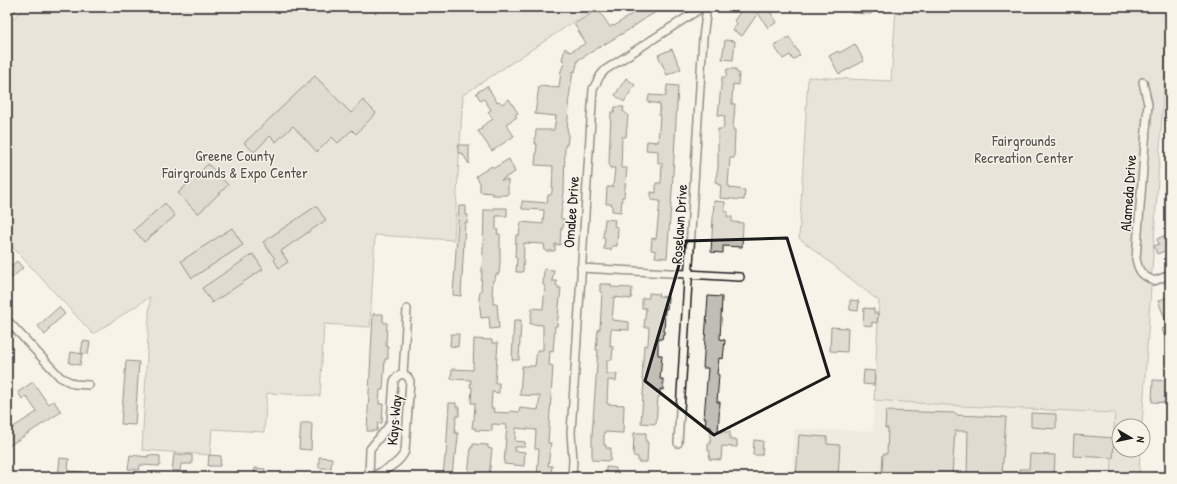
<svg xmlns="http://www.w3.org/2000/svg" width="1177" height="484" font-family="'Patrick Hand',sans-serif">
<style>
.built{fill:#e6e3d9}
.green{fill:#d7d3cb;stroke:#7a7874}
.building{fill:#c0beb5;stroke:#1c1c1c}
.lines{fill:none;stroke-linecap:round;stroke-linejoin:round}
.street-casing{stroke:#1c1c1c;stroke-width:10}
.secondary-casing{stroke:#1c1c1c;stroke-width:13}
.street{stroke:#f7f3e8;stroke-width:7}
.secondary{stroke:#f7f3e8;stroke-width:10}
.marked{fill:none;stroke:#1c1c1c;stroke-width:3;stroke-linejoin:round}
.labels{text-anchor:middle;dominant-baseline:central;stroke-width:3;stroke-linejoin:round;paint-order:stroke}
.park-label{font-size:15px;fill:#545351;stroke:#f7f3e8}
.street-label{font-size:15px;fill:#1c1c1c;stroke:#f7f3e8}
</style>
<rect width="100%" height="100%" fill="#f7f3e8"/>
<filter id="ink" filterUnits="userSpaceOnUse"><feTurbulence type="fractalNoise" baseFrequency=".025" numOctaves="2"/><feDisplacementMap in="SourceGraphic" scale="8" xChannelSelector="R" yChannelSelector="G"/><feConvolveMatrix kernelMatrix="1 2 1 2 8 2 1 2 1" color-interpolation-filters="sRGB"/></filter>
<g filter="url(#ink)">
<polygon class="built" points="875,400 1115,413 1111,477 792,477 794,429 872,431"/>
<g class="green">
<polygon points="25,7 596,7 463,95 454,240 375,235 370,327 324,324 320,396 267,393 264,432 212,429 210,455 142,450 150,297 93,334 7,241 7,24"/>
<polygon points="896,7 1169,7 1142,426 1119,426 1119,450 1140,450 1139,477 1111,477 1115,413 962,406 874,400 879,301 799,238 808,77 891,81"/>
</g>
<g class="building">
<polygon points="642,7 664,7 646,18 630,29 578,60 575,72 573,71 568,105 569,106 567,131 568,131 568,138 567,145 565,145 564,193 561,215 561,219 564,219 563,228 561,228 560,245 555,244 555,251 545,251 544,244 524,243 523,272 516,272 517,258 515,257 516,235 519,235 521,222 543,224 544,210 522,209 522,201 547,203 548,195 551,195 552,192 553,166 535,165 537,144 535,144 536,130 554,130 556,116 535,114 539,86 559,88 561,71 565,61 562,60 565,48 570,52 586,43 574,24 598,9 610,27 613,25 614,26"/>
<polygon points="745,7 767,7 777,22 768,28 758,13 742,36 733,30 737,23 734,21 742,9"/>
<polygon points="851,7 871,7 871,14 851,13"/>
<polygon points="789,37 800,55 793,60 790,55 783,59 774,46"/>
<polygon points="725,40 735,41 733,60 722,59"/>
<polygon points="855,44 864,61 839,74 829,56 838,51 839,53"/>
<polygon points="672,49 681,69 667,75 658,55"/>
<polygon points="727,69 736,69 736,72 739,73 738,85 733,84 732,100 732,104 735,104 733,130 735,130 734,158 730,158 728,186 730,186 730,188 745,190 744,200 720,198 721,185 718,185 718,183 715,182 718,168 718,129 723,129 725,116 718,115 722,77 726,77"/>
<polygon points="315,76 351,113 363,100 376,113 356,134 352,130 338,143 332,137 317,152 293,126 276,142 270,136 254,152 244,143 263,125"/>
<polygon points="626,78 635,85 624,102 615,95"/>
<polygon points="667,85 678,86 672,192 667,258 655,257 656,251 651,250 652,238 656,239 660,201 651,200 651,192 656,193 656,183 661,183 662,163 658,163 658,151 646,150 647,141 658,142 660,116 659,116 660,104 648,102 649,95 666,96"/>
<polygon points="487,86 497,102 499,101 502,104 509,99 518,113 515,115 517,117 506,124 514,136 492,151 478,131 482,129 481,127 493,119 488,112 491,110 484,99 481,101 476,93"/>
<polygon points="615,107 624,107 623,111 628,115 626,137 622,137 621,168 627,168 624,197 622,197 621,212 612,211 612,204 606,204 607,187 613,187 615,168 610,168 609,163 611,112 614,112"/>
<polygon points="458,145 469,145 469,164 462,153 458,153"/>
<polygon points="509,159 515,172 501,180 508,180 508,195 492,195 492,193 480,192 480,183 476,176 492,166 494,168"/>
<polygon points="208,164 228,185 198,214 178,193"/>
<polygon points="714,201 725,202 725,212 728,212 727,217 732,217 732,222 743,223 742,247 723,246 723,253 711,252"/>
<polygon points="165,203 175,216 144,242 134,230"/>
<polygon points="316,206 326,220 281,251 288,262 279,268 274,260 275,259 263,242"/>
<polygon points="459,206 466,206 466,215 468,215 467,223 465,222 461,296 453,295"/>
<polygon points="493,208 507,208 507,216 496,216 496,230 498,230 497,234 500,234 500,262 499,274 496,274 495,280 493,280 492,295 493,295 493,304 497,304 499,328 490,329 489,317 481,318 479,299 480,291 481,291 483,250 484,210 493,210"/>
<polygon points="605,219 615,220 614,226 618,227 617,246 612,246 611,250 604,249 605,238 603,238"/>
<polygon points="232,228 243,245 192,278 181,261"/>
<polygon points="1170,233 1170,249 1157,254 1154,246 1159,244 1157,239"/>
<polygon points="253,254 263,269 212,303 202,288"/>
<polygon points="17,261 23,268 7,282 7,270"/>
<polygon points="544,269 554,270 552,281 557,281 556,285 558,286 558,288 561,288 557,326 555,326 553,352 550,351 549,365 553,366 548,443 551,443 548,466 552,466 551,475 548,474 548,477 537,477 539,449 535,449 536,430 516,428 515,441 525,442 525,447 515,447 514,451 525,452 524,466 504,464 507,425 492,424 492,431 475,430 475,428 472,428 473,420 474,420 475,403 471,403 472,387 470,387 471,380 451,379 452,369 473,370 474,339 492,340 492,343 498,343 495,383 499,383 499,393 492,392 491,408 494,408 493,412 509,413 510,411 519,412 520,408 538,410 540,396 520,395 522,366 535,366 537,350 543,350 543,325 530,324 532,308 543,309 545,286 543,285"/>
<polygon points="600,284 611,284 611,287 632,288 631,299 614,297 612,320 629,322 629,330 611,329 610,346 613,347 612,360 607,360 607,374 617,374 616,381 608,380 607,404 624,405 623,433 604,432 604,445 606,445 606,448 611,448 610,461 592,460 592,435 598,350 596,350 598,329 600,329 602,292 600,292"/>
<polygon points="649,293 659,294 658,296 668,297 667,309 665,309 664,334 663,334 662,339 658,339 658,355 662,355 660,379 663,379 663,390 660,389 660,397 658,397 656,424 641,423 644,381 642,380 644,345 647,346 648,344 649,327 644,327 646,308 642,308 642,298 649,298"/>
<polygon points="708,296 722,297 720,339 725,340 723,359 719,358 717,374 719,375 717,402 720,402 718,432 730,432 730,440 737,440 737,447 722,446 721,460 709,459 710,451 708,451 708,444 710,444 711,427 705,426 706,418 704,418 708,368 703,368"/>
<polygon points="1170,296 1170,348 1169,348 1162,329 1168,326 1158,301"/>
<polygon points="850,300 859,301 858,311 850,310"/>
<polygon points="59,307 65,314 49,328 50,330 45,335 38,326"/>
<polygon points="864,308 874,309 874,313 878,313 877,323 872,322 872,326 863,325"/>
<polygon points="373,314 383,314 383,322 387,323 386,346 388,346 388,359 385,359 383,390 380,390 379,404 383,404 382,423 378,423 377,431 367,431"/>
<polygon points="514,320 521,320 519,360 512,360"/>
<polygon points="831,327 848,328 847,352 830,351"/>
<polygon points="451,334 459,334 458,347 450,346"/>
<polygon points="83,341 90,342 88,354 81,353"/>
<polygon points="71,352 82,354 80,365 69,363"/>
<polygon points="126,361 139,362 135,425 121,424"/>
<polygon points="864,370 875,371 874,385 863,384"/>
<polygon points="1153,380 1170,381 1170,403 1152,402"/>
<polygon points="33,382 48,404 54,401 61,412 7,447 7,431 37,412 26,396 22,399 18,392"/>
<polygon points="449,403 456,403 456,407 459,407 459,416 456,416 455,433 458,433 458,438 456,455 454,455 452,477 443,477 445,456 446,456"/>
<polygon points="886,411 956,413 956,415 1006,417 1002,475 967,475 968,431 955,431 952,475 882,472 883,454 887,454 888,428 885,428"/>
<polygon points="1031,413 1056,414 1056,429 1031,427"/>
<polygon points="301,423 312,423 311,450 299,449"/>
<polygon points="634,433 646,433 646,442 648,442 647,462 638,462 638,457 633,456"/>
<polygon points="799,435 827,437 827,444 840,445 838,477 796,477"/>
<polygon points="1074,435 1114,438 1113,458 1073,456"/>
<polygon points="754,440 763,441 762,455 753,455"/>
<polygon points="473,444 488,445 488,448 492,449 489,477 468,475 471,447 473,447"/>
<polygon points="174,454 192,455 192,464 181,464 180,471 172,471"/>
<polygon points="1030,454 1055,455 1054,477 1020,477 1020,469 1029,469"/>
<polygon points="130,455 148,457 148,455 160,456 160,466 140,465 139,470 128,469"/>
<polygon points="209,455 221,456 220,466 208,466"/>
<polygon points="319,457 332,458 331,468 319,468"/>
<polygon points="60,458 69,459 68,471 83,472 83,477 58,477"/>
<polygon points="606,467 616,468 616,477 606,477"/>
<polygon points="255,468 265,469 264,477 254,477"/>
</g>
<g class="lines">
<defs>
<g id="street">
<path d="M 1143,82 L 1148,104 L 1136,259 C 1139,273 1142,275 1154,281 L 1170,275"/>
<polyline points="581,268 740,277"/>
<polyline points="7,320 60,377 74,384 89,385"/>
<polyline points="403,374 407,309"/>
<polyline points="678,443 703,38 707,7"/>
<path d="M 369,477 L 370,449 L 388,427 L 391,421 L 394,381 C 398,373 406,372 410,381 L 405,451 C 399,465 384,470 371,477"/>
<polyline points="572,477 573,460 571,433 593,89 600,76 605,70 703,7"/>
</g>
<polyline id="secondary" points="7,11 11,7"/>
</defs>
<use href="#street" class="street-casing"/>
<use href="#secondary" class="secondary-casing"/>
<use href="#street" class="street"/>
<use href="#secondary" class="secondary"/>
</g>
</g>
<path d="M0 0H1177V484H0ZM 787,238 L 829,376 L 714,435 L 645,381 L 686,241 Z" fill="#f7f3e8" fill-opacity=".55" fill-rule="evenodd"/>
<path class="marked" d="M 787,238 L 829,376 L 714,435 L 645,381 L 686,241 Z"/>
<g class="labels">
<g class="park-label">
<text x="1024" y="140">Fairgrounds<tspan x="1024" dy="17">Recreation Center</tspan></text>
<text x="235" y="155">Greene County<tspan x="235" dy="17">Fairgrounds &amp; Expo Center</tspan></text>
</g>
<g class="street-label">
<text transform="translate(1128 193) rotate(-86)">Alameda Drive</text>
<text transform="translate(571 212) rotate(-86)">Omalee Drive</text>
<text transform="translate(679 224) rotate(-86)">Roselawn Drive</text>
<text transform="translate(394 420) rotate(-85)">Kays Way</text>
</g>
</g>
<rect width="1177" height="484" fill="none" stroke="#f7f3e8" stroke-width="24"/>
<rect x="12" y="12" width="1153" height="460" fill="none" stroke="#1c1c1c" stroke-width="1.5" filter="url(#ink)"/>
<g transform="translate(1131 438) rotate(99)"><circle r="19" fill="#f7f3e8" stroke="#9f9d96"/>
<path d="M0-3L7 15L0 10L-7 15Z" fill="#1c1c1c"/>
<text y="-6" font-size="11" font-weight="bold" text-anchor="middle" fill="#1c1c1c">N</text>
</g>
</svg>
